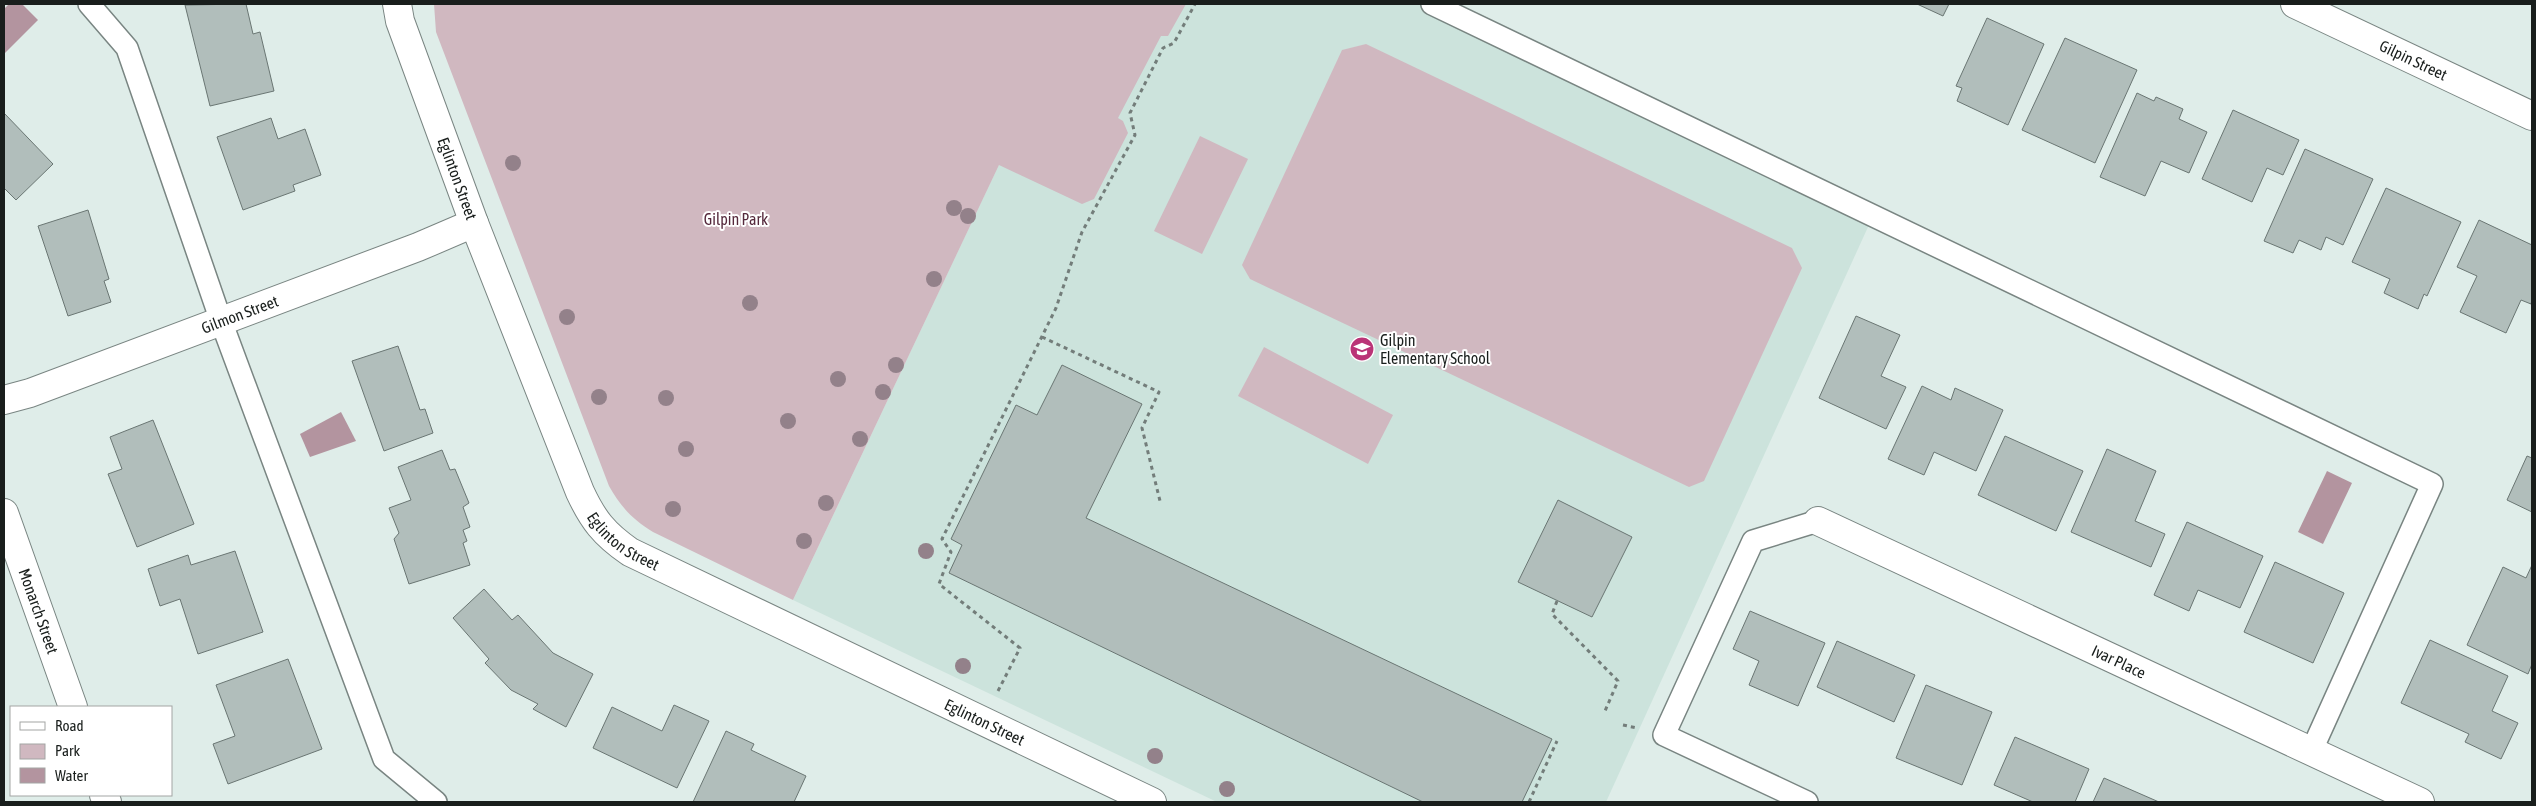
<svg xmlns="http://www.w3.org/2000/svg" width="2536" height="806" font-family="'Asap Condensed',sans-serif">
<style>
.built{fill:#cce3dc}
.green{fill:#d0b8c0}
.water{fill:#b3949f}
.building{fill:#b1bebb;stroke:#6a7673}
.lines{fill:none;stroke-linecap:round;stroke-linejoin:round}
.service-casing{stroke:#798582;stroke-width:24}
.minor-casing{stroke:#798582;stroke-width:30}
.tertiary-casing{stroke:#798582;stroke-width:30}
.path{stroke:#737d7a;stroke-width:3;stroke-dasharray:4 4;stroke-linecap:butt}
.service{stroke:#fff;stroke-width:21}
.minor{stroke:#fff;stroke-width:28}
.tertiary{stroke:#fff;stroke-width:28}
.tree{fill:#93818a}
.labels{text-anchor:middle;dominant-baseline:central;stroke-width:4;stroke-linejoin:round;paint-order:stroke}
.street-label{font-size:16px;fill:#191e1c;stroke:#fff}
.park-label{font-size:16px;fill:#55293c;stroke:#fff}
.poi-label{font-size:16px;fill:#191e1c;stroke:#fff;text-anchor:start}
</style>
<rect width="100%" height="100%" fill="#dfede9"/>
<polygon class="built" points="1075,4 1432,4 1873,216 1606,802 1217,802 793,600"/>
<g class="green">
<path d="M 434,4 L 1186,4 L 1168,36 L 1161,36 L 1118,118 L 1123,121 L 1128,133 L 1094,199 L 1082,204 L 999,165 L 793,600 L 653,532 C 633,520 620,506 609,486 L 436,32 Z"/>
<polygon points="1366,44 1792,248 1802,268 1704,481 1689,487 1250,279 1242,265 1342,50"/>
<polygon points="1200,136 1248,159 1202,254 1154,231"/>
<polygon points="1264,347 1393,415 1368,464 1238,396"/>
</g>
<g class="water">
<polygon points="9,4 22,4 38,20 4,54 4,9"/>
<polygon points="341,412 356,441 310,457 300,434"/>
<polygon points="2327,471 2352,483 2323,544 2298,532"/>
</g>
<g class="building">
<polygon points="246,4 253,34 260,32 274,91 210,106 185,5"/>
<polygon points="1917,4 1949,4 1943,16"/>
<polygon points="1987,18 2044,44 2008,125 1957,101 1962,88 1956,86"/>
<polygon points="2065,38 2137,70 2095,163 2022,130"/>
<polygon points="2137,93 2154,101 2156,97 2183,109 2179,119 2207,132 2189,173 2161,161 2145,196 2100,177"/>
<polygon points="2233,110 2299,140 2283,175 2267,168 2252,202 2202,179"/>
<polygon points="4,113 53,164 16,200 4,188"/>
<polygon points="271,118 278,139 305,129 321,175 293,185 295,191 243,210 217,137"/>
<polygon points="2305,149 2373,179 2343,245 2326,237 2321,250 2299,240 2293,253 2264,241"/>
<polygon points="2386,188 2461,222 2427,296 2424,294 2418,309 2384,293 2390,279 2352,262"/>
<polygon points="88,210 109,279 104,281 111,302 68,316 38,226"/>
<polygon points="2479,220 2532,245 2532,300 2531,304 2521,300 2506,333 2460,312 2477,276 2457,267"/>
<polygon points="1856,316 1900,335 1881,376 1906,387 1886,429 1819,398"/>
<polygon points="398,346 420,410 425,409 433,433 384,451 352,361"/>
<polygon points="1062,365 1142,404 1086,518 1552,739 1522,802 1423,802 949,573 962,545 951,539 1016,405 1037,415"/>
<polygon points="1922,386 1951,400 1955,388 2003,410 1976,471 1934,452 1924,475 1888,459"/>
<polygon points="153,420 194,524 137,547 108,474 122,469 110,437"/>
<polygon points="2005,436 2083,471 2056,531 1978,495"/>
<polygon points="2107,449 2156,471 2135,521 2165,534 2151,567 2071,532"/>
<polygon points="442,450 450,470 455,469 469,503 463,507 470,527 463,530 467,541 463,543 470,565 409,584 394,539 399,533 389,508 411,500 398,467"/>
<polygon points="2527,456 2532,458 2532,512 2507,500"/>
<polygon points="1558,500 1632,537 1592,617 1518,582"/>
<polygon points="2187,522 2263,556 2240,608 2198,590 2189,611 2154,595"/>
<polygon points="235,551 263,632 198,654 180,599 160,606 148,569 188,555 191,565"/>
<polygon points="2275,562 2344,593 2313,663 2244,632"/>
<polygon points="2532,565 2532,664 2528,674 2467,645 2503,567 2526,578"/>
<polygon points="484,589 512,620 518,615 553,653 593,674 566,727 533,709 538,704 511,690 485,663 489,659 453,618"/>
<polygon points="1750,611 1825,643 1798,706 1749,685 1759,661 1733,649"/>
<polygon points="2430,640 2508,676 2492,711 2518,723 2501,759 2465,742 2469,734 2401,703"/>
<polygon points="1837,641 1915,675 1894,722 1817,687"/>
<polygon points="288,659 322,749 228,784 213,744 235,736 216,685"/>
<polygon points="1926,685 1992,712 1962,785 1896,758"/>
<polygon points="674,705 709,721 677,788 593,748 612,707 662,731"/>
<polygon points="726,731 754,744 751,750 806,776 794,802 693,802"/>
<polygon points="2015,737 2089,769 2075,802 2033,802 1994,785"/>
<polygon points="2104,778 2159,802 2093,802"/>
</g>
<g class="lines">
<defs>
<g id="service">
<polyline points="89,4 127,48 221,321 384,759 436,802"/>
<polyline points="1432,4 2432,484 2311,752"/>
<polyline points="1807,802 1664,735 1753,541 1818,521"/>
</g>
<g id="minor">
<path id="s1" d="M 397,4 L 400,21 L 474,223 L 580,492 C 593,520 604,534 630,552 L 1152,802"/>
<path id="s2" d="M 4,400 L 30,393 L 418,247 L 474,223"/>
<path id="s3" d="M 4,513 L 73,707"/>
<path id="s4" d="M 1818,521 L 2420,802"/>
<polyline points="104,795 107,802"/>
</g>
<g id="tertiary">
<path id="s5" d="M 2295,4 L 2532,116"/>
</g>
</defs>
<use href="#service" class="service-casing"/>
<use href="#minor" class="minor-casing"/>
<use href="#tertiary" class="tertiary-casing"/>
<g class="path">
<polyline points="1042,337 1159,392 1142,428 1160,501"/>
<polyline points="1557,601 1552,614 1618,681 1605,711"/>
<polyline points="998,691 1020,648 939,584 951,552 942,539 1056,308 1082,232 1135,135 1130,113 1163,48 1174,43 1195,4"/>
<polyline points="1623,725 1637,728"/>
<polyline points="1529,802 1557,741"/>
</g>
<use href="#service" class="service"/>
<use href="#minor" class="minor"/>
<use href="#tertiary" class="tertiary"/>
</g>
<g class="tree">
<circle cx="513" cy="163" r="8"/>
<circle cx="954" cy="208" r="8"/>
<circle cx="968" cy="216" r="8"/>
<circle cx="934" cy="279" r="8"/>
<circle cx="750" cy="303" r="8"/>
<circle cx="567" cy="317" r="8"/>
<circle cx="896" cy="365" r="8"/>
<circle cx="838" cy="379" r="8"/>
<circle cx="883" cy="392" r="8"/>
<circle cx="599" cy="397" r="8"/>
<circle cx="666" cy="398" r="8"/>
<circle cx="788" cy="421" r="8"/>
<circle cx="860" cy="439" r="8"/>
<circle cx="686" cy="449" r="8"/>
<circle cx="826" cy="503" r="8"/>
<circle cx="673" cy="509" r="8"/>
<circle cx="804" cy="541" r="8"/>
<circle cx="926" cy="551" r="8"/>
<circle cx="963" cy="666" r="8"/>
<circle cx="1155" cy="756" r="8"/>
<circle cx="1227" cy="789" r="8"/>
</g>
<defs>
<symbol id="school-disc" viewBox="-11 -11 22 22"><circle r="9.5" fill="#ba3477" stroke="#fff"/><path d="M0-5L7-2L0 1L-7-2ZM-4 1L0 2.5L4 1V4Q0 6-4 4Z" fill="#fff"/></symbol>
</defs>
<g fill-rule="evenodd">
<use href="#school-disc" x="1348" y="335" width="28" height="28"/>
</g>
<g class="labels">
<g class="street-label">
<text stroke="none"><textPath href="#s5" startOffset="131">Gilpin Street</textPath></text>
<text stroke="none"><textPath href="#s1" startOffset="185">Eglinton Street</textPath></text>
<text stroke="none"><textPath href="#s2" startOffset="251">Gilmon Street</textPath></text>
<text stroke="none"><textPath href="#s1" startOffset="589">Eglinton Street</textPath></text>
<text stroke="none"><textPath href="#s3" startOffset="104">Monarch Street</textPath></text>
<text stroke="none"><textPath href="#s4" startOffset="332">Ivar Place</textPath></text>
<text stroke="none"><textPath href="#s1" startOffset="994">Eglinton Street</textPath></text>
</g>
<g class="park-label">
<text x="736" y="219">Gilpin Park</text>
</g>
<g class="poi-label">
<text x="1380" y="340">Gilpin<tspan x="1380" dy="18">Elementary School</tspan></text>
</g>
</g>
<rect width="2536" height="806" fill="none" stroke="#191e1c" stroke-width="10"/>
<rect x="10" y="706" width="162" height="90" fill="#ffffff" stroke="#a3a5a4"/>
<rect x="20" y="722" width="25" height="8" fill="#ffffff" stroke="#a3a5a4"/>
<text x="55" y="731" font-size="15" fill="#191e1c">Road</text>
<rect x="20" y="744" width="25" height="15" fill="#d0b8c0" stroke="#a3a5a4"/>
<text x="55" y="756" font-size="15" fill="#191e1c">Park</text>
<rect x="20" y="768" width="25" height="15" fill="#b3949f" stroke="#a3a5a4"/>
<text x="55" y="781" font-size="15" fill="#191e1c">Water</text>
</svg>
